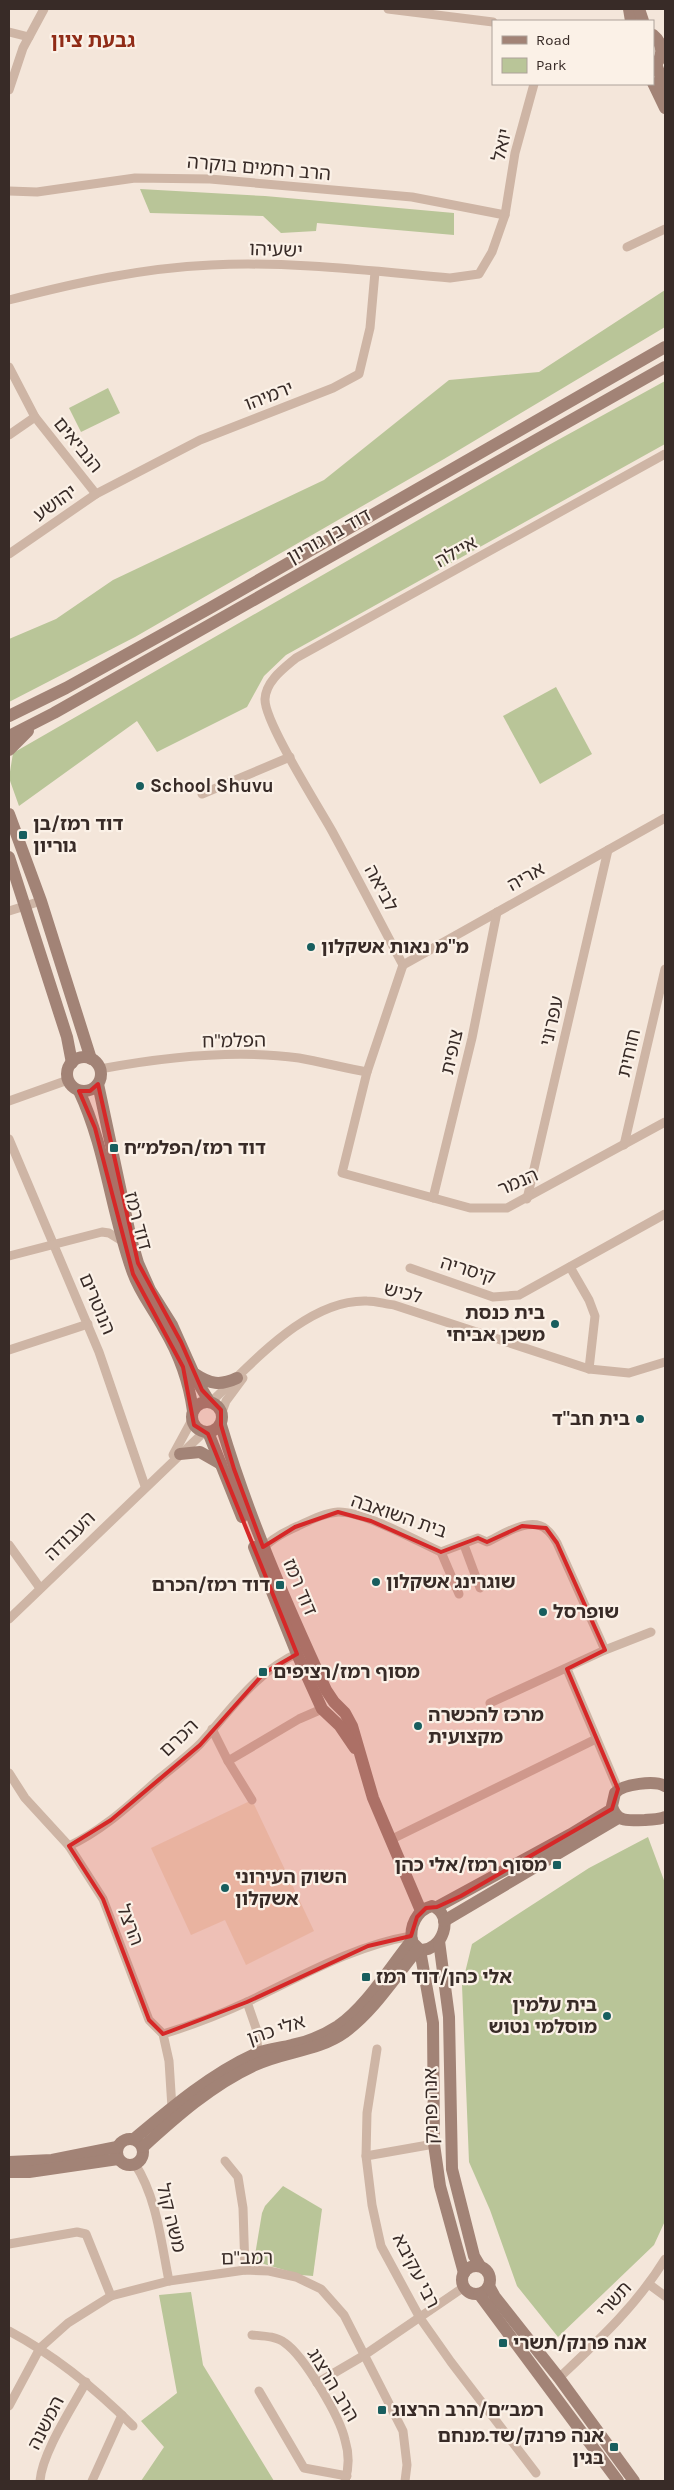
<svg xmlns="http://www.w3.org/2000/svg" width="674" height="2490" font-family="Karla,'Noto Sans Hebrew',sans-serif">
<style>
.green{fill:#b9c598}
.plaza{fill:#eed6bf}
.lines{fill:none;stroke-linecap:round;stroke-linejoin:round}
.street{stroke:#ceb5a5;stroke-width:9}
.secondary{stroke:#a28376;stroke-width:12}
.marked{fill:#d62828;fill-opacity:0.2;stroke:#d62828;stroke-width:4;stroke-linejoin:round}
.poi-dot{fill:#185e5e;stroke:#fbf1e7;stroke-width:2}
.labels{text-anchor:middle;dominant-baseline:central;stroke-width:4.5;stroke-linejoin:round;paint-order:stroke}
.street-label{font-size:19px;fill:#382b27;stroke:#fbf1e7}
.poi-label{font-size:19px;font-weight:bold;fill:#382b27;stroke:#fbf1e7;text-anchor:start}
.neighbourhood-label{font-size:20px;font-weight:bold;fill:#902c17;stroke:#fbf1e7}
</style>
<rect width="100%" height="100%" fill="#f4e6da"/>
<g class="green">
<polygon points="140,189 265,196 454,213 454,235 317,223 316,231 281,233 263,216 150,213"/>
<polygon points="665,290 665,327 444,459 135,637 9,702 9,639 56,619 113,580 324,480 449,380 539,372"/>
<polygon points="665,381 665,444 286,655 264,676 247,707 157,752 137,721 19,806 9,778 13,753 547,446"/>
<polygon points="108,388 120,413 81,432 69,408"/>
<polygon points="556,687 592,754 540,784 503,716"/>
<polygon points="648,1837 665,1883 665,2221 654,2245 558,2337 517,2286 490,2210 469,2162 462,1985 472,1944 589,1868"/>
<polygon points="283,2186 322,2209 313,2276 301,2275 254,2261 262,2213 265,2206"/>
<polygon points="191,2292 203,2365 274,2481 141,2481 164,2447 141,2421 177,2393 159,2295"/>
</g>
<polygon class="plaza" points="252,1800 314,1931 246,1965 225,1920 191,1935 151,1848"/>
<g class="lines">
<g class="street">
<polyline points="388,9 493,22"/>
<polyline points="9,32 29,37"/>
<polyline points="9,90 23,48 44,9"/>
<polyline points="9,191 37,192 135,178 210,179 412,197 505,215"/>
<polyline points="627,247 665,229"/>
<path d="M 9,300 C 75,283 142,268 211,265 C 290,261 371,271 450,278 L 479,274 L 492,252 L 505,215 L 515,153 L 534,84"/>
<polyline points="9,367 35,417 96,494"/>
<polyline points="9,435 35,417"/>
<path d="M 665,454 L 296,658 C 283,669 266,681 265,699 C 264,721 318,806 332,831 C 356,875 379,920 403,965 L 367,1072 L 342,1173 L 470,1208 L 507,1208 L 665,1122"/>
<polyline points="9,554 96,494 200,440 333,388 359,374 370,328 375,272"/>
<polyline points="202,794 290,757"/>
<polyline points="9,911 41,901"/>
<polyline points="403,965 665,818"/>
<path d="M 100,1069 C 164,1057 235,1049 299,1058 C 322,1062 344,1068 367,1072"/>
<polyline points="9,1101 68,1080"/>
<polyline points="9,1139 99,1352 145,1486"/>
<polyline points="624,1145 665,969"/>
<polyline points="433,1198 472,1038 497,912"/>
<polyline points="527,1199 608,850"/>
<polyline points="9,1256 102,1232 109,1233 122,1241"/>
<polyline points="570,1267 589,1300 595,1316 589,1369"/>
<polyline points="410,1268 493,1297 519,1295 665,1214"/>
<polyline points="9,1350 88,1324"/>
<path d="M 211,1402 C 252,1364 307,1299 367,1301 C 376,1301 385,1304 394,1305 L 589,1369 L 629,1373 L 665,1362"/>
<polyline points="222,1412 226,1401 243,1378"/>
<polyline points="173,1455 192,1420"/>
<polyline points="9,1545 40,1588"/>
<polyline points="464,1545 480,1588"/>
<path d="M 261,1551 C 270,1539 284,1532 298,1526 C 311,1520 324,1513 338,1512 C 363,1511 417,1541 441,1552 L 478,1538 L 487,1542 C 502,1535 531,1515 547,1530 C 551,1533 554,1538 557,1543 L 605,1650"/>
<polyline points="441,1552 459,1594"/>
<polyline points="9,1619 204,1432"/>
<polyline points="567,1669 618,1789"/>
<polyline points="490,1703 605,1650 651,1632"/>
<polyline points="212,1729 228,1761 299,1719 322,1709"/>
<polyline points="228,1761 252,1800"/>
<polyline points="9,1773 25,1798 69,1846 103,1899 149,2020 163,2034 169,2061 172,2108"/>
<polyline points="390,1840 596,1739"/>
<path d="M 69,1846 C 105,1829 130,1804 160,1778 C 173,1767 188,1756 200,1744 C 233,1708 254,1673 300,1652"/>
<polyline points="247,2002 256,2028 258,2053"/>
<path d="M 163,2034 C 193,2025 221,2014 249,2001 C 302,1976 353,1946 411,1936"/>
<polyline points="377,2049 367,2113 366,2156 372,2205 381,2246 420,2318 451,2362 536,2473"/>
<polyline points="366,2156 434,2144"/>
<polyline points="225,2161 238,2177 243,2208 245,2270"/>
<path d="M 135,2164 C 157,2198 161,2242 169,2281"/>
<polyline points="9,2244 77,2232 86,2234 111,2296"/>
<polyline points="650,2285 665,2296"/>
<path d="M 9,2331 C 56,2356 95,2388 133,2426"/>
<path d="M 252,2335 C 263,2336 276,2336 285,2343 C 304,2356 340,2417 345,2440 C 349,2453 349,2468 345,2481"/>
<path d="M 559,2378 C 598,2341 637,2305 665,2259"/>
<polyline points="317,2383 363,2356 464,2287"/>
<polyline points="259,2391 304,2468 347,2476"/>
<polyline points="9,2406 40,2348 68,2323 111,2296 169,2281 245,2270 269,2271 296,2277 321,2289 344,2315 403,2431 407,2465 405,2481"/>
<path d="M 40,2481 C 42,2453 72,2408 86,2382"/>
<polyline points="92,2481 122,2415"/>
</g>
<g class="secondary">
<polyline points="629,9 631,21"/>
<polyline points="639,9 643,21"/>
<path d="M 653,35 C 664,44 664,58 653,67"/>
<polyline points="656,64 665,88"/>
<polyline points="653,83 665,108"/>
<polyline points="9,716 66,688 210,608 665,347"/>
<polyline points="9,736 54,713 665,367"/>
<polyline points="9,750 28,731"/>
<polyline points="9,814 41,901 91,1059"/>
<polyline points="9,857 67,1037 72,1063"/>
<circle cx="84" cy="1074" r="17"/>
<polyline points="98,1084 131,1239 138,1263 150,1290 172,1325 197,1381 209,1401"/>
<path d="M 79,1091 C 106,1148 111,1213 133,1273 C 140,1293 154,1310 164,1329 C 179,1354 189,1382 193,1411"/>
<path d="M 195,1374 C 210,1384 220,1386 237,1378"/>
<circle cx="207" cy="1417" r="15"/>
<path d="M 221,1425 C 248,1516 286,1603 326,1690 L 334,1702 L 345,1713 L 352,1726 L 373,1798 L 421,1911"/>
<polyline points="208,1432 242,1517"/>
<polyline points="180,1454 200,1452 221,1464"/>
<polyline points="254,1547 297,1654 322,1709 340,1726 355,1748"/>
<path d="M 665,1786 C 655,1780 623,1784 615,1793 L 612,1806 C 617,1824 630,1820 645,1820 C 653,1819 658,1820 665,1817"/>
<path d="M 432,1906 C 456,1915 442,1952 420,1950 L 412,1942 C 409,1926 417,1910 432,1906 Z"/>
<polyline points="437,1907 571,1834 612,1809"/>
<polyline points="444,1921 618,1818"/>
<polyline points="439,1941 449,2017 452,2169 474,2256 480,2266"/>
<polyline points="420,1950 433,2023 434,2144 440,2186 464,2273"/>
<circle cx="130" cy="2152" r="13"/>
<path d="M 134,2139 C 171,2108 211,2074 255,2054 C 267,2049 280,2048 292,2045 C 308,2042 324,2035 338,2026 C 366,2007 390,1967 412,1940"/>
<path d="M 143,2147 C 176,2117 212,2085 253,2066 C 283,2051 317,2052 345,2032 C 374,2011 395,1977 418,1949"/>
<polyline points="9,2162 52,2160 117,2147"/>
<polyline points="9,2172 29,2172 118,2159"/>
<circle cx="476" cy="2280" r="14"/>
<polyline points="489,2286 495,2297 559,2378 634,2481"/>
<polyline points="479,2294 618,2481"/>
</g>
</g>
<path class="marked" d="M 98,1084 L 138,1263 L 181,1342 L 202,1390 L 221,1410 L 221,1425 L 234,1469 L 263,1547 L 295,1527 L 338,1512 L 371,1521 L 441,1552 L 478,1538 L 487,1542 L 522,1526 L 546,1528 L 557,1543 L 605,1650 L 567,1669 L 618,1789 L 612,1809 L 461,1896 L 437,1907 L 426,1908 L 417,1917 L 411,1936 L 368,1946 L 247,2002 L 163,2034 L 149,2020 L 103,1899 L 69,1846 L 111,1820 L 200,1745 L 264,1673 L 297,1654 L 208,1434 L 194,1425 L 183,1367 L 133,1274 L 95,1128 L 79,1091 L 90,1091 Z"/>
<g class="poi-dot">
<circle cx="140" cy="786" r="5"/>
<rect x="18" y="830" width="10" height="10" rx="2.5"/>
<circle cx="311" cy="947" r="5"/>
<rect x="109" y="1143" width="10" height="10" rx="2.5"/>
<circle cx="555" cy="1324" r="5"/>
<circle cx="640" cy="1419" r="5"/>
<circle cx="376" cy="1582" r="5"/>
<rect x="275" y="1580" width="10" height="10" rx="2.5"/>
<circle cx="543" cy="1612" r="5"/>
<rect x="258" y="1667" width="10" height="10" rx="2.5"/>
<circle cx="418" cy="1726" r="5"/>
<rect x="552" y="1860" width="10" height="10" rx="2.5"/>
<circle cx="225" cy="1888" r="5"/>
<rect x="361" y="1972" width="10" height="10" rx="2.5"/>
<circle cx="607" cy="2016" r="5"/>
<rect x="498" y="2338" width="10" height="10" rx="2.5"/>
<rect x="377" y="2405" width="10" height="10" rx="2.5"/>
<rect x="609" y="2442" width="10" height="10" rx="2.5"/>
</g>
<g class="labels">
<g class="street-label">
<text transform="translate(502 145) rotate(-77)">יואל</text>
<text transform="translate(259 168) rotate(5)">הרב רחמים בוקרה</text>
<text transform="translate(276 250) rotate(2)">ישעיהו</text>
<text transform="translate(269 396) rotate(-21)">ירמיהו</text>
<text transform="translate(78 445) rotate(51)">הנביאים</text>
<text transform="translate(55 503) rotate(-35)">יהושע</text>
<text transform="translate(329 536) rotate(-29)">דוד בן גוריון</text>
<text transform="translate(456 552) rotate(-29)">איילה</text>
<text transform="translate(526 877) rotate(-29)">אריה</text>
<text transform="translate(381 888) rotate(62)">לביאה</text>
<text transform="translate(552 1021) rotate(-77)">עפרוני</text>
<text transform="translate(234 1041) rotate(-1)">הפלמ"ח</text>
<text transform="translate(452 1052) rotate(-77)">צופית</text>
<text transform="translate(629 1053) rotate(-77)">חוחית</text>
<text transform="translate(518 1182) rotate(-23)">הנמר</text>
<text transform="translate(138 1221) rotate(75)">דוד רמז</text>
<text transform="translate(468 1270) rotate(17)">קיסריה</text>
<text transform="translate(403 1293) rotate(14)">לכיש</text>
<text transform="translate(97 1304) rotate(67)">הנוטרים</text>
<text transform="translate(399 1516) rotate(19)">בית השואבה</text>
<text transform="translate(70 1536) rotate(-44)">העבודה</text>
<text transform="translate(300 1587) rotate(67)">דוד רמז</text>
<text transform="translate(179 1738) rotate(-44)">הכרם</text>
<text transform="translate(130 1925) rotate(69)">הרצל</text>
<text transform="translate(276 2030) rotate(-18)">אלי כהן</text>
<text transform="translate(431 2106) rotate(-91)">אנה פרנק</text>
<text transform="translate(171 2218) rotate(76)">משה קול</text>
<text transform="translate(247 2258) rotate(-1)">רמב"ם</text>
<text transform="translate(416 2271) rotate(63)">רבי עקיבא</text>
<text transform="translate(614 2300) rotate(-48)">תשרי</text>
<text transform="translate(333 2385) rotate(59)">הרב הרצוג</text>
<text transform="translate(46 2423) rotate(-63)">המשנה</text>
</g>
<g class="poi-label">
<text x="150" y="786">School Shuvu</text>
<text x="33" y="824">דוד רמז/בן<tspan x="33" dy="22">גוריון</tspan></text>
<text x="321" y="947">מ"מ נאות אשקלון</text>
<text x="124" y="1148">דוד רמז/הפלמ״ח</text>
<text x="545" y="1313" text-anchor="end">בית כנסת<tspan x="545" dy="22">משכן אביחי</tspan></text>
<text x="630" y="1419" text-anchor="end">בית חב"ד</text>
<text x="386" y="1582">שוגרינג אשקלון</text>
<text x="270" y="1585" text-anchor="end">דוד רמז/הכרם</text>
<text x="553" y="1612">שופרסל</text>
<text x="273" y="1672">מסוף רמז/רציפים</text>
<text x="428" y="1715">מרכז להכשרה<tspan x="428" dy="22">מקצועית</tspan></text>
<text x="547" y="1865" text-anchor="end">מסוף רמז/אלי כהן</text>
<text x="235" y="1877">השוק העירוני<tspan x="235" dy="22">אשקלון</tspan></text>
<text x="376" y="1977">אלי כהן/דוד רמז</text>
<text x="597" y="2005" text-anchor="end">בית עלמין<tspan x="597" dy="22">מוסלמי נטוש</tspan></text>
<text x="513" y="2343">אנה פרנק/תשרי</text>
<text x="392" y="2410">רמב״ם/הרב הרצוג</text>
<text x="604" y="2436" text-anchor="end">אנה פרנק/שד.מנחם<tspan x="604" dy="22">בגין</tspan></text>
</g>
<g class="neighbourhood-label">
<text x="93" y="40">גבעת ציון</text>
</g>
</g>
<rect width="674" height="2490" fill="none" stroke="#382b27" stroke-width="20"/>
<rect x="492" y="20" width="162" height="65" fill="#fbf1e7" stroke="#ada29a"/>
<rect x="502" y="36" width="25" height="8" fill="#a28376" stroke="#ada29a"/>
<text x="536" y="45" font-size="15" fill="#382b27">Road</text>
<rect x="502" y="58" width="25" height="15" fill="#b9c598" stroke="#ada29a"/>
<text x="536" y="70" font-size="15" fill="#382b27">Park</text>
</svg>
